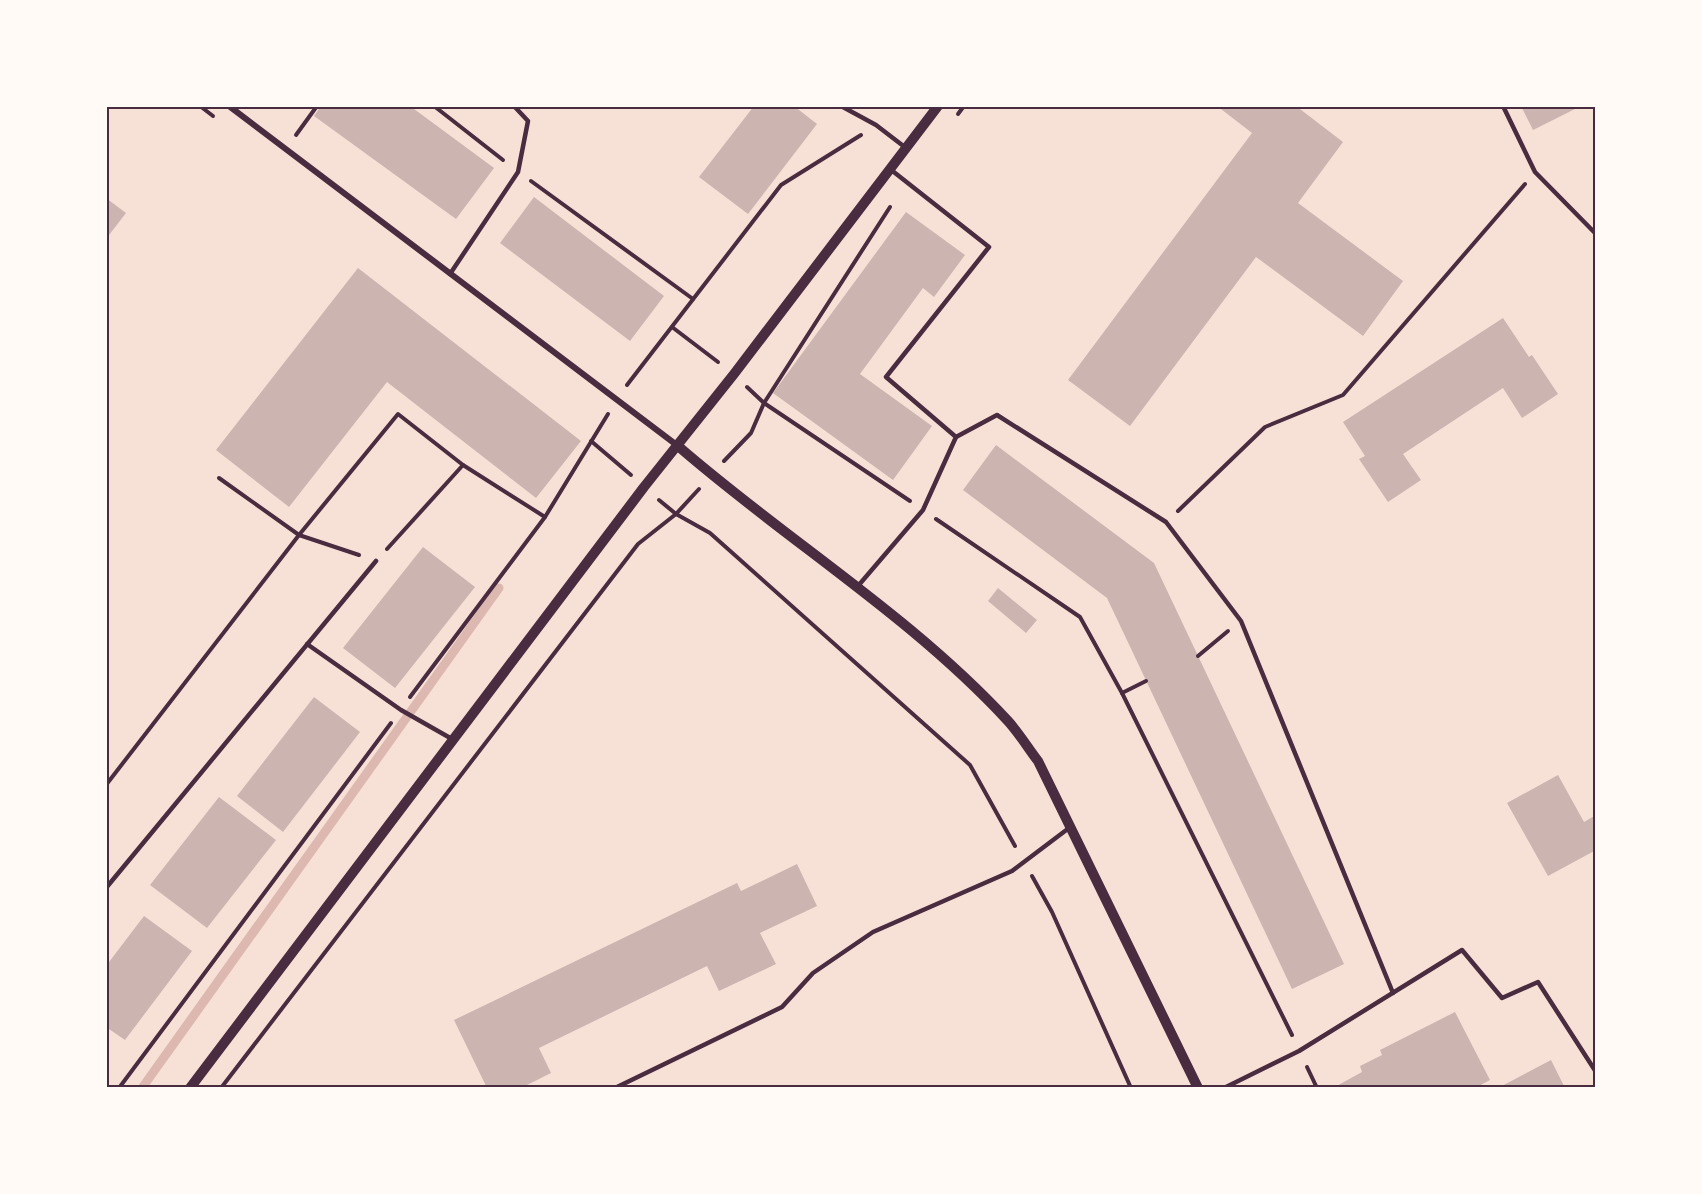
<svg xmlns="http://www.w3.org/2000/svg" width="1702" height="1194" font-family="Arial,sans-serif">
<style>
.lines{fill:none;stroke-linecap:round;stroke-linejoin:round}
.stream{stroke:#dcb8b0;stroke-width:9}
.building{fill:#ccb4b1}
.path{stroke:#4a2c40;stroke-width:4}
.service{stroke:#4a2c40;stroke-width:4.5}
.minor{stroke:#4a2c40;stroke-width:6}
.tertiary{stroke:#4a2c40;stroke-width:10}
.neatline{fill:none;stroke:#4a2c40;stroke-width:2}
</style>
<rect width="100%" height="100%" fill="#f7e1d7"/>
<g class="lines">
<polyline class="stream" points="142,1088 499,588"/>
</g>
<g class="building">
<polygon points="321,106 410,106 494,168 456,219 314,116"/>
<polygon points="754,106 794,106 817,124 748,214 699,177"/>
<polygon points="1217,106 1296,106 1343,142 1298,203 1403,281 1363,336 1256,257 1130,426 1068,380 1252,133"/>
<polygon points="1521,106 1581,106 1533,130"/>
<polygon points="534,197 664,296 630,341 500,243"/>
<polygon points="106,198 126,213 106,239"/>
<polygon points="906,212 965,255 934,297 923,288 860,374 932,426 893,480 773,393"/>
<polygon points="358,268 581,441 536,498 387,382 289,507 216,450"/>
<polygon points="1503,318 1529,357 1532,355 1558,394 1522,418 1503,388 1403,454 1421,480 1388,502 1359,459 1365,456 1343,422"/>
<polygon points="996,445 1154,563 1344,964 1292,989 1107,598 963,490"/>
<polygon points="423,547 475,587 395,688 343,648"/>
<polygon points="998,588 1037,620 1026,633 988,601"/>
<polygon points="314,697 360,732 283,832 237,796"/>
<polygon points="1558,775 1584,822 1596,815 1596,850 1548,876 1507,803"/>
<polygon points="219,797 276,840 207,928 150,885"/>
<polygon points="797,864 817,906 760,933 776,964 719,991 707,966 539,1048 551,1073 521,1088 487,1088 454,1020 737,883 741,891"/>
<polygon points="144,916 192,951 125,1040 106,1027 106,966"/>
<polygon points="1455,1012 1490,1080 1475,1088 1333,1088 1362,1072 1360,1066 1382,1055 1380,1050"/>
<polygon points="1551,1060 1565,1088 1498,1088"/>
</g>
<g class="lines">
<g class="path">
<polyline points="200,106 213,116"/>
<polyline points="434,106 503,160"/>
<polyline points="958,114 964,106"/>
<polyline points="296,135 317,106"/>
<polyline points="531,181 693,299"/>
<polyline points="672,327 718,362"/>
<polyline points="627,385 781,185 861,135"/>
<polyline points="747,387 764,403 910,501"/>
<polyline points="591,441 631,475"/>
<polyline points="724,461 751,433 764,403 890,207"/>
<polyline points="219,478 299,535 359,555"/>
<polyline points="659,500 676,514 710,533 970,765 1015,846"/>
<polyline points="1178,511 1265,427 1343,395 1525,184"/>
<polyline points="936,519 1080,617 1122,693 1292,1035"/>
<polyline points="387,549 463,465 545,517"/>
<polyline points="1198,656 1228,631"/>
<polyline points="1122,693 1146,681"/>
<polyline points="410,697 545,517 608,414"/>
<polyline points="106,785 299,535 398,414 463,465"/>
<polyline points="1032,876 1052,912 1131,1088"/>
<polyline points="1307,1067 1317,1088"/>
<polyline points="119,1088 391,723"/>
<polyline points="221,1088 638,544 676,514 699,489"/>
</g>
<g class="service">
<polyline points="841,106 876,125 906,148"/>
<polyline points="1503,106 1535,172 1596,234"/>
<polyline points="450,274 518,172 528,121 514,106"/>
<polyline points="956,437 997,415 1166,522 1241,621 1393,993"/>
<polyline points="858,586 923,510 956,437 886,377 989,247 890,169"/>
<polyline points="307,644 401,710 452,739"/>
<polyline points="106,888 376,561"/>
<polyline points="615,1088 782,1007 813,973 873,932 1012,871 1069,828"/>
<polyline points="1224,1088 1299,1051 1462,950 1502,998 1538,982 1596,1072"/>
</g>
<polyline class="minor" points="229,106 678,446"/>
<g class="tertiary">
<path d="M 678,446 C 786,540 910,615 1008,721 C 1019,733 1028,748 1038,761 L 1198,1088"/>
<polyline points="190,1088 644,487 734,374 938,106"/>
</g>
</g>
<rect width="1702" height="1194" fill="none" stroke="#fffaf5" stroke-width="216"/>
<rect x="108" y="108" width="1486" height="978" class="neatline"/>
</svg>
